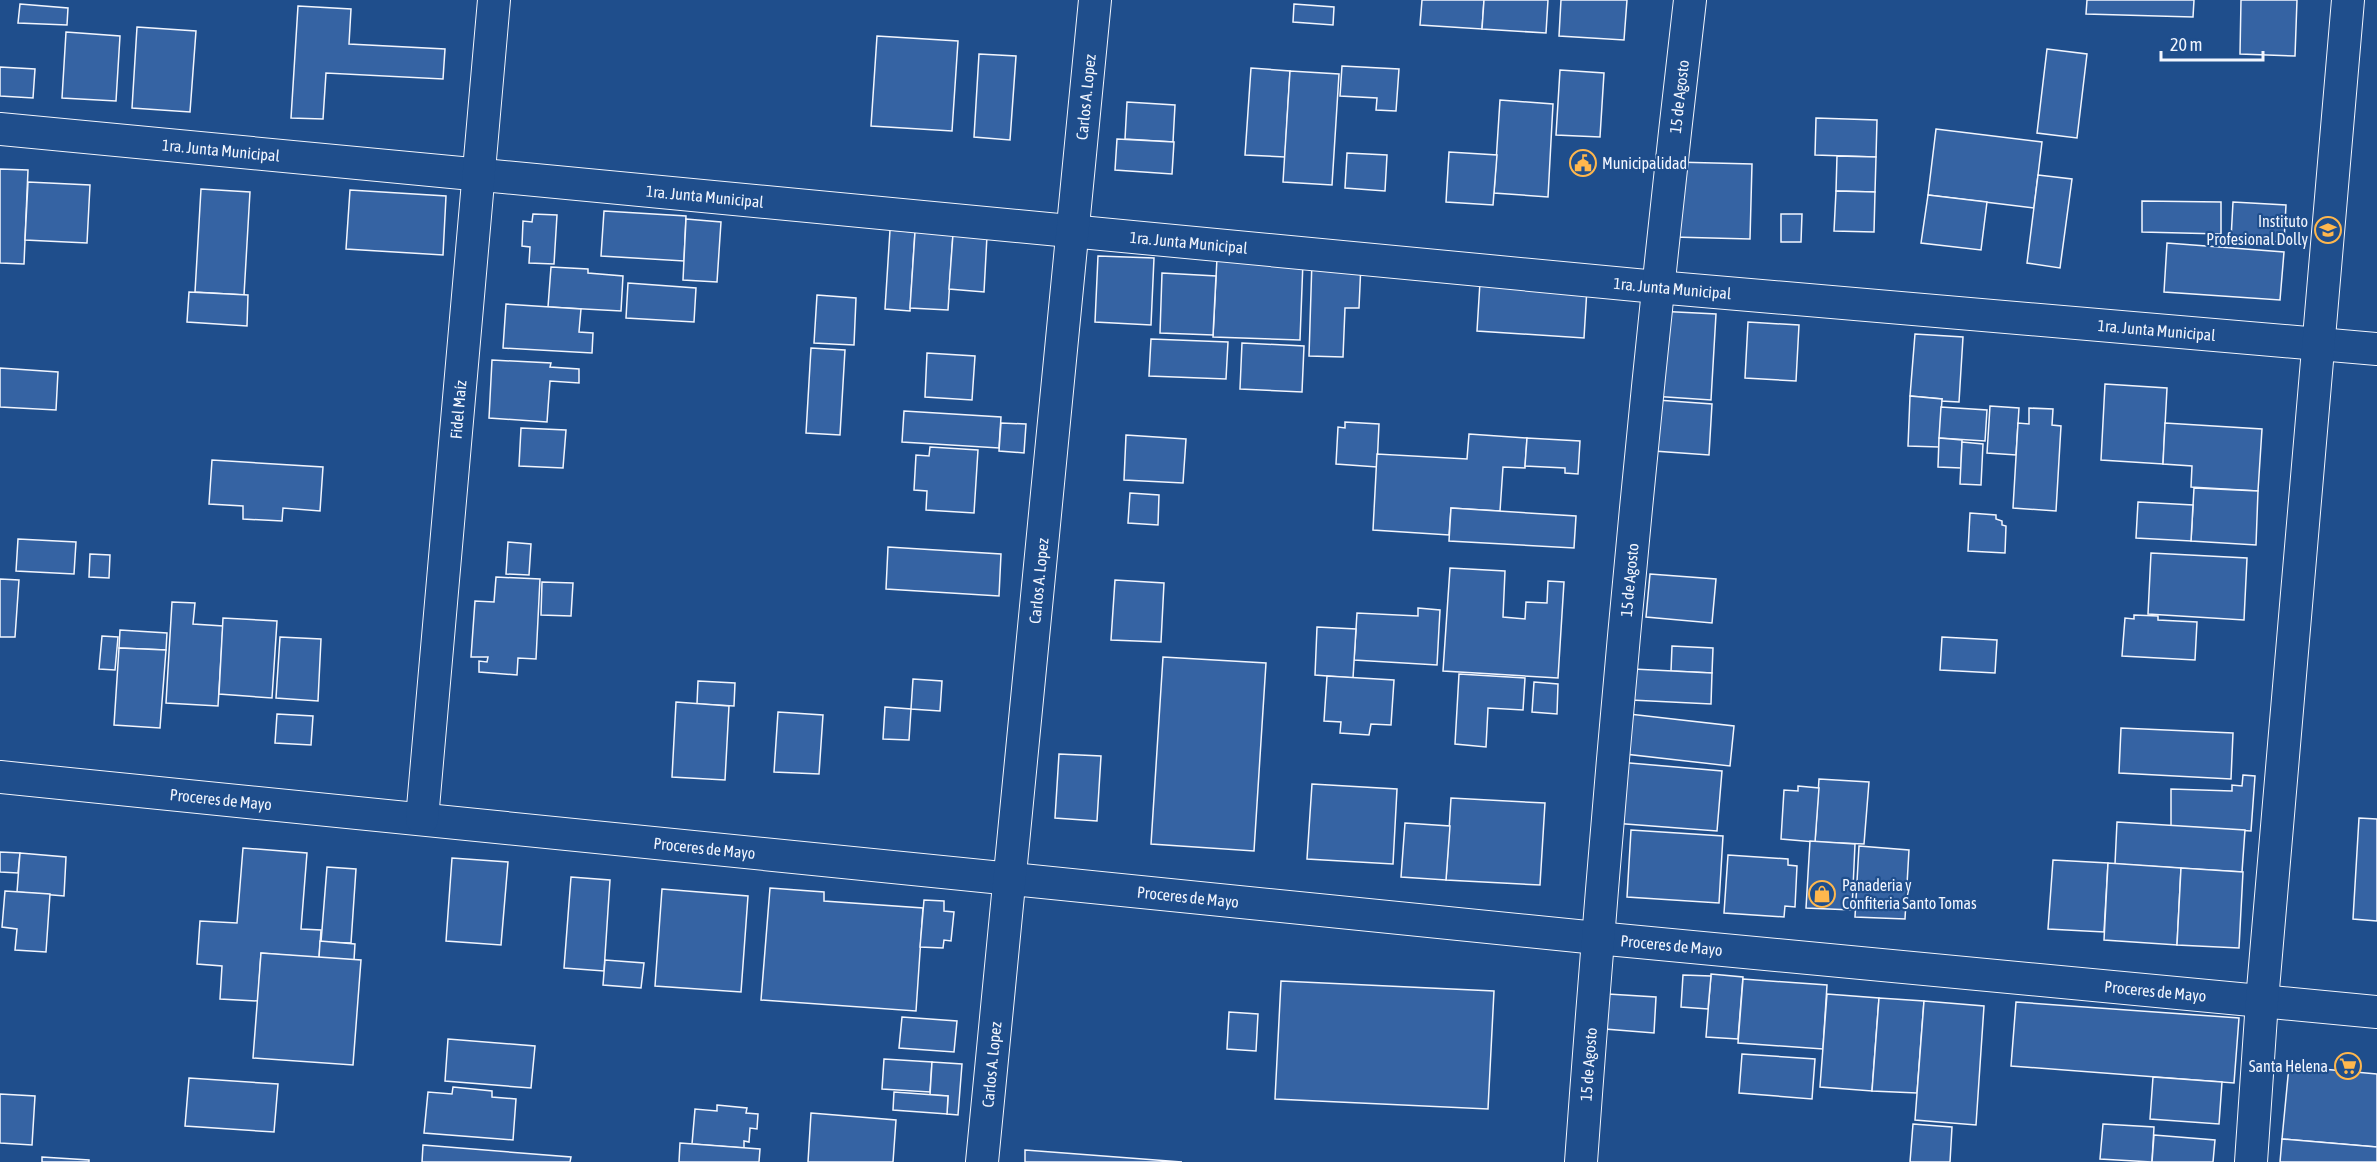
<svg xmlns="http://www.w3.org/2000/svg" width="2377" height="1162" font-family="'Asap Condensed',sans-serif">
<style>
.building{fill:#3563a3;stroke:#f2f6ff;stroke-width:1.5}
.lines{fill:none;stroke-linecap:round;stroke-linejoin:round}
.minor-casing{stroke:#f2f6ff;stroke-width:34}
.minor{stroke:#1f4e8c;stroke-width:32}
.labels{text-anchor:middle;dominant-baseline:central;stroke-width:4.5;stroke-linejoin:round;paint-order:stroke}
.street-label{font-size:16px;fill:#f2f6ff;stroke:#1f4e8c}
.poi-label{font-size:16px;fill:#f2f6ff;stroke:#1f4e8c;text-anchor:start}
</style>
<rect width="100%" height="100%" fill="#1f4e8c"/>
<g class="building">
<polygon points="1422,0 1484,0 1482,29 1420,25"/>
<polygon points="1484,0 1548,0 1546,33 1482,29"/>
<polygon points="1561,0 1627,0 1624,40 1559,36"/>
<polygon points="2087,0 2194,0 2193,17 2086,14"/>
<polygon points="2241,0 2297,0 2295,56 2240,54"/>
<polygon points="20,4 68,8 67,25 18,23"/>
<polygon points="1294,4 1334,7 1333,25 1293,22"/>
<polygon points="298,6 351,9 349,44 445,49 443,79 326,73 323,119 291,118"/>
<polygon points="137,27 196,31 190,112 132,108"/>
<polygon points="66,32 120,36 116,101 62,98"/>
<polygon points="877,36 958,41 952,131 871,126"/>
<polygon points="2047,49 2087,54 2077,138 2037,133"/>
<polygon points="979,54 1016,56 1010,140 974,137"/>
<polygon points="1342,66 1399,69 1396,111 1376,110 1377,98 1340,96"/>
<polygon points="0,67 35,69 33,98 0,96"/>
<polygon points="1251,68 1290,71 1285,157 1245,155"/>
<polygon points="1560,70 1604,73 1600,137 1556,135"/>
<polygon points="1290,71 1339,74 1332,185 1283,182"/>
<polygon points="1500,100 1553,104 1548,197 1494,193"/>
<polygon points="1127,102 1175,105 1173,142 1125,139"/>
<polygon points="1816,118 1877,120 1876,157 1815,155"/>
<polygon points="1936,129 2042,142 2034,208 1928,195"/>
<polygon points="1117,139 1174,142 1172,174 1115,170"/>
<polygon points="1449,152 1497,155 1493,205 1446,202"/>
<polygon points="1347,153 1387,155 1385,191 1345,188"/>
<polygon points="1837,156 1876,157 1875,192 1836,191"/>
<polygon points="1675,162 1752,164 1750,239 1673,237"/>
<polygon points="0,169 28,170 24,264 0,263"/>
<polygon points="2038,175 2072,179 2060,268 2027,263"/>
<polygon points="28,182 90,185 87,243 25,240"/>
<polygon points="201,189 250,192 244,295 195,292"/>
<polygon points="350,190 446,196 443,255 346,249"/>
<polygon points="1836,191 1875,192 1874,232 1834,231"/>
<polygon points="1928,195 1987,202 1981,250 1921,243"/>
<polygon points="2142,201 2221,202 2221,234 2142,232"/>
<polygon points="2233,202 2286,205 2284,242 2231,239"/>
<polygon points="604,211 686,216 684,261 601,256"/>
<polygon points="533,214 557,215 554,264 529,263 530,247 522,246 523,221 532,222"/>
<polygon points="1781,214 1802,214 1801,242 1781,242"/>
<polygon points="686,219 721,222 717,282 683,280"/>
<polygon points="890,230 915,232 910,311 885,309"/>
<polygon points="915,232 953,234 948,310 910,308"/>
<polygon points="953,234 987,236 984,292 949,289"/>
<polygon points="2167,243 2284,252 2280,300 2164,292"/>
<polygon points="1098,256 1154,258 1151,325 1095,322"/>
<polygon points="1217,258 1303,261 1300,340 1213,337"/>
<polygon points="1312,260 1361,263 1359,308 1345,308 1343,357 1309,356"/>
<polygon points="551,267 588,269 588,273 623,276 621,311 548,307"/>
<polygon points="1162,273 1216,276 1213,335 1160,333"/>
<polygon points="1480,282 1587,288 1584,338 1477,331"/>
<polygon points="628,283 696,288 694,322 626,318"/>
<polygon points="189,292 248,295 247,326 187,322"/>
<polygon points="817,295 856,298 854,345 814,343"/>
<polygon points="506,304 581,309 579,332 593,333 592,353 503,348"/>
<polygon points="1657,311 1716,314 1711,400 1652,396"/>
<polygon points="1748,322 1799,325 1796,381 1745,378"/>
<polygon points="1915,334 1963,337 1959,402 1941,401 1942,399 1910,396"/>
<polygon points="1151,339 1228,342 1226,379 1149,376"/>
<polygon points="1242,343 1304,346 1302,392 1240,389"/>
<polygon points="811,348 845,350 840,435 806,433"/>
<polygon points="927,353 975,356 972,400 925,397"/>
<polygon points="492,360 551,363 550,367 579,369 579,383 550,381 547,422 489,418"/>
<polygon points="0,368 58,372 56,410 0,407"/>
<polygon points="2105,384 2167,388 2163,464 2101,460"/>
<polygon points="1910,396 1942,399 1939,447 1908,446"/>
<polygon points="1657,400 1712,404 1709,455 1654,451"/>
<polygon points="1990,406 2019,408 2016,455 1987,453"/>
<polygon points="1941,407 1987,410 1985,441 1939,438"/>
<polygon points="2029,408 2053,409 2052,425 2061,426 2056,511 2013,508 2018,423 2029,424"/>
<polygon points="904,411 1001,417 999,448 902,442"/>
<polygon points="1345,422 1379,424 1377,467 1336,464 1338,427 1345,428"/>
<polygon points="1001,423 1026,424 1024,453 999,451"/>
<polygon points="2165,423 2262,429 2258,491 2191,487 2192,466 2163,464"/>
<polygon points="521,428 566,430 563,468 519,466"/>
<polygon points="1469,434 1527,438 1525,468 1503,467 1500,511 1451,508 1449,535 1373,530 1377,454 1467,459"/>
<polygon points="1126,435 1186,439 1183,483 1124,480"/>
<polygon points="1527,438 1580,441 1578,474 1565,473 1565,468 1525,466"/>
<polygon points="1939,438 1962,440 1961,468 1938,467"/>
<polygon points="1962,442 1983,444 1981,485 1960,484"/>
<polygon points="930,447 978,450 974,513 926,510 927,491 914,490 916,455 929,456"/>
<polygon points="212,460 323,467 320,511 283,508 282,521 243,519 243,506 209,504"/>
<polygon points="2194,488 2258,491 2256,545 2191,541"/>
<polygon points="1130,493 1159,495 1158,525 1128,523"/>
<polygon points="2138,502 2193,505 2191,541 2136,538"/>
<polygon points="1451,508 1576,516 1574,548 1449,541"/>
<polygon points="1970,513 1996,515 1996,519 2002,521 2002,525 2006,526 2005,553 1968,551"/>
<polygon points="18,539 76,542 74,574 16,571"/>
<polygon points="508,542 531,544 529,575 506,574"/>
<polygon points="888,547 1001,554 999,596 886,589"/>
<polygon points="2151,553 2247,558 2244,620 2148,614"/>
<polygon points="90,554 110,555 109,578 89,577"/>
<polygon points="1450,568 1505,571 1503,617 1525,619 1526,602 1547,603 1548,581 1564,582 1558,678 1443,671"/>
<polygon points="1650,574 1716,579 1712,623 1646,617"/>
<polygon points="496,577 540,579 536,659 518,658 517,675 479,672 479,661 487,662 488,657 471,657 475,601 494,602"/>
<polygon points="0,579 19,580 15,637 0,637"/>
<polygon points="1115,580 1164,583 1161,642 1111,640"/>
<polygon points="542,582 573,583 571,616 541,615"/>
<polygon points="172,602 195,603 193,624 223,626 218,706 166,703"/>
<polygon points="1418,608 1440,610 1437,665 1354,660 1357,613 1418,616"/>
<polygon points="2134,615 2158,616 2158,620 2197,622 2195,660 2122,656 2125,618 2134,619"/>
<polygon points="223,618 277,621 272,698 219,694"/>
<polygon points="1317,627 1356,629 1353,678 1315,675"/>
<polygon points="120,630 167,633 166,650 119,648"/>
<polygon points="102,636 118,637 115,670 99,669"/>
<polygon points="280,637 321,639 318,701 276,698"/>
<polygon points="1942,637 1997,640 1995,673 1940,670"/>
<polygon points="1672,646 1713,648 1712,673 1671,671"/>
<polygon points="119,648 166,650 160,728 114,725"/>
<polygon points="1163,657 1266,663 1254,851 1151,844"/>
<polygon points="1633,669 1712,673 1711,704 1631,700"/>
<polygon points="1459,674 1525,678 1523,710 1488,708 1486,747 1455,744"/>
<polygon points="1327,676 1394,680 1391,725 1371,724 1369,735 1340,733 1341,722 1324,721"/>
<polygon points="913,679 942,681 940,711 911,709"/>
<polygon points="698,681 735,683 734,706 697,704"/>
<polygon points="1534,682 1558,684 1557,714 1532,712"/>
<polygon points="676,702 729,706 725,780 672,777"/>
<polygon points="885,707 911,709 909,740 883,739"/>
<polygon points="778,712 823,715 819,774 774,772"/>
<polygon points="277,714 313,716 311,745 275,743"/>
<polygon points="1629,714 1734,726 1730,766 1625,754"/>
<polygon points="2121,728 2233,733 2231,779 2119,773"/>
<polygon points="1059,754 1101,756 1097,821 1055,818"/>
<polygon points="1618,762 1722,771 1717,831 1613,823"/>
<polygon points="2243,775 2255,776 2251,831 2171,826 2171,789 2232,791 2232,785 2242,786"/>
<polygon points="1819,779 1869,782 1864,844 1815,842"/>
<polygon points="1312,784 1397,789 1393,864 1307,859"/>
<polygon points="1798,786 1819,788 1815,842 1781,839 1784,790 1798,791"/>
<polygon points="1451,798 1545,803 1540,885 1446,880"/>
<polygon points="2359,818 2377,819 2377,921 2353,919"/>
<polygon points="2117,822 2245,830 2242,872 2115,864"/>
<polygon points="1405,823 1450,826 1446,880 1401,877"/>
<polygon points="1631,830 1723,836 1719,903 1627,897"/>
<polygon points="1810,841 1855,844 1852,910 1806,908"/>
<polygon points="1859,846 1909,850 1905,919 1855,917"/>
<polygon points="243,848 307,853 301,929 321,930 319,958 261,953 258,1001 220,999 222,966 197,964 200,921 237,923"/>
<polygon points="0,852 20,853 18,873 0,872"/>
<polygon points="20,853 66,857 64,896 17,892"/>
<polygon points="1728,855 1788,859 1788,865 1797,866 1795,907 1785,906 1784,917 1724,913"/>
<polygon points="452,858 508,862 501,945 446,941"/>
<polygon points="2053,860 2108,863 2104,932 2048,929"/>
<polygon points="2108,863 2181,868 2177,945 2104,940"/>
<polygon points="327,867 356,869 351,943 321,942"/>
<polygon points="2181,868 2243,872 2239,948 2177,945"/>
<polygon points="571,877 610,880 604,971 564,968"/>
<polygon points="770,888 824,892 824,901 923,908 916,1011 761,1000"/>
<polygon points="662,889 748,896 741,992 655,986"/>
<polygon points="5,891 50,894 46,952 15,950 17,929 2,927"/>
<polygon points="924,900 944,901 944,911 954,912 951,941 944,940 943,948 920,947"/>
<polygon points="320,941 355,944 354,960 319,958"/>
<polygon points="261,953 361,960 353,1065 253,1058"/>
<polygon points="605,960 644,963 641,988 603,985"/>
<polygon points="1711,974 1743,977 1738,1039 1706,1037"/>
<polygon points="1683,975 1711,976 1708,1009 1681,1007"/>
<polygon points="1743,979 1827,985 1823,1049 1738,1043"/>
<polygon points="1281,981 1494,991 1488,1109 1275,1099"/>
<polygon points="1608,994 1656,997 1654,1033 1605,1029"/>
<polygon points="1827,994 1879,998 1872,1091 1820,1087"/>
<polygon points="1879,998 1924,1001 1917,1093 1872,1091"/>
<polygon points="1924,1001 1984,1006 1976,1125 1915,1120"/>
<polygon points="2016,1002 2239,1018 2234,1083 2011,1066"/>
<polygon points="1229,1012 1258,1014 1256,1051 1227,1049"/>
<polygon points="902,1017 957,1021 954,1052 899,1048"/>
<polygon points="448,1039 535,1046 531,1088 445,1081"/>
<polygon points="1742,1054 1815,1059 1812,1099 1739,1093"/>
<polygon points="884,1059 932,1062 930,1092 882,1089"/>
<polygon points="932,1062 962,1064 958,1115 947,1114 948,1096 930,1095"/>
<polygon points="2289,1066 2377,1074 2377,1147 2282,1139"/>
<polygon points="2153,1077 2222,1082 2219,1124 2150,1119"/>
<polygon points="189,1078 278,1084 274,1132 185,1126"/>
<polygon points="453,1087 492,1091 492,1097 516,1099 513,1140 424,1133 428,1092 452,1094"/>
<polygon points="894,1092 948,1096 947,1114 893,1110"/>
<polygon points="0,1094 35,1096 32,1145 0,1143"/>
<polygon points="717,1105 747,1108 746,1113 758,1114 757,1129 750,1128 749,1142 744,1141 744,1148 692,1144 695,1109 717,1111"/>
<polygon points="811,1113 896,1120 893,1162 808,1162"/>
<polygon points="1913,1124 1952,1127 1950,1162 1910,1162"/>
<polygon points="2103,1124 2154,1127 2152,1162 2100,1159"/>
<polygon points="2154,1135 2215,1140 2213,1162 2152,1162"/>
<polygon points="2282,1139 2377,1147 2377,1162 2280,1162"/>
<polygon points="680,1143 760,1149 759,1162 679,1162"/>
<polygon points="423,1145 571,1157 570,1162 422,1162"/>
<polygon points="1025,1150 1182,1162 1025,1162"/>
<polygon points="42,1157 89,1160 89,1162 42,1162"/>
</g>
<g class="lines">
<defs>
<g id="minor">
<path id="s1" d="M 0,129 L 1657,287 L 2377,349"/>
<path id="s2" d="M 0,777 L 1597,938 L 2377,1012"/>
<path id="s3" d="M 422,819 L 494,0"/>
<path id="s4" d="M 982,1162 L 1095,0"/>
<path id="s5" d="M 1581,1162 C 1609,774 1645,387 1690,0"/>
<polyline points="2251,1162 2262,1001 2348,0"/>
</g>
</defs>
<use href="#minor" class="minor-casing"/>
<use href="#minor" class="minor"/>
</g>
<defs>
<symbol id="civic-ring" viewBox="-11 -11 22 22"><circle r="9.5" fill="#1f4e8c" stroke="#ffb74d" stroke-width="1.5"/><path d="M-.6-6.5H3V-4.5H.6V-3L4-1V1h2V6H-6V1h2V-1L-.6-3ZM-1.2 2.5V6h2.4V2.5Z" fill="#ffb74d"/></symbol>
<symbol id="school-ring" viewBox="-11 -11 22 22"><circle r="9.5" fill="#1f4e8c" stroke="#ffb74d" stroke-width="1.5"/><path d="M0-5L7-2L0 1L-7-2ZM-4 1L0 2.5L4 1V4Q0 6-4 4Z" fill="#ffb74d"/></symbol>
<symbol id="shop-ring" viewBox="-11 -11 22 22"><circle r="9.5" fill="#1f4e8c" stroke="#ffb74d" stroke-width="1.5"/><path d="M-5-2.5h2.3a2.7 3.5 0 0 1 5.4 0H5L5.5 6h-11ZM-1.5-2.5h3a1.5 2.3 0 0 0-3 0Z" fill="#ffb74d"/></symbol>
<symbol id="supermarket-ring" viewBox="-11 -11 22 22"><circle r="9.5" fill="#1f4e8c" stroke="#ffb74d" stroke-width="1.5"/><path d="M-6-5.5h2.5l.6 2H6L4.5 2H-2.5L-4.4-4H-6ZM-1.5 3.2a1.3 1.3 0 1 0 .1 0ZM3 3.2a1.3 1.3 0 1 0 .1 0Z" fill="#ffb74d"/></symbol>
</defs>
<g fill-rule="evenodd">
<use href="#civic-ring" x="1568" y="148" width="30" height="30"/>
<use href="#school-ring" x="2313" y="215" width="30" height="30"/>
<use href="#shop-ring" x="1807" y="879" width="30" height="30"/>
<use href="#supermarket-ring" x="2333" y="1051" width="30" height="30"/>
</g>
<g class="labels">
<g class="street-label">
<text stroke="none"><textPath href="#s4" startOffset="1070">Carlos A. Lopez</textPath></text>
<text stroke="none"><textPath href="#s5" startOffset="1070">15 de Agosto</textPath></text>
<text stroke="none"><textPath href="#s1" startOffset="222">1ra. Junta Municipal</textPath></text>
<text stroke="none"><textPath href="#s1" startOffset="708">1ra. Junta Municipal</textPath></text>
<text stroke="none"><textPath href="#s1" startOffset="1194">1ra. Junta Municipal</textPath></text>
<text stroke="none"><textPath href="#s1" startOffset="1680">1ra. Junta Municipal</textPath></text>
<text stroke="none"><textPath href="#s1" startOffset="2166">1ra. Junta Municipal</textPath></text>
<text stroke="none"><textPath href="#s3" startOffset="411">Fidel Maíz</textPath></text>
<text stroke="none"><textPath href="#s5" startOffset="584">15 de Agosto</textPath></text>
<text stroke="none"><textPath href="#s4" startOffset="584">Carlos A. Lopez</textPath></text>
<text stroke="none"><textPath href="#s2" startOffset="222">Proceres de Mayo</textPath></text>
<text stroke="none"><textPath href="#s2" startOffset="708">Proceres de Mayo</textPath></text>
<text stroke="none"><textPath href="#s2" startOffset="1194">Proceres de Mayo</textPath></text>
<text stroke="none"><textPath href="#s2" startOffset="1680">Proceres de Mayo</textPath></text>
<text stroke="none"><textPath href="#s2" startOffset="2166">Proceres de Mayo</textPath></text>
<text stroke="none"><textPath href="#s4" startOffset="98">Carlos A. Lopez</textPath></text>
<text stroke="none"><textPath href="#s5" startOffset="98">15 de Agosto</textPath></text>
</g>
<g class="poi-label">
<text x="1602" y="163">Municipalidad</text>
<text x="2308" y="221" text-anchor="end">Instituto<tspan x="2308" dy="18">Profesional Dolly</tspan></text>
<text x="1842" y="885">Panaderia y<tspan x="1842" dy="18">Confiteria Santo Tomas</tspan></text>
<text x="2328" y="1066" text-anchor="end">Santa Helena</text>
</g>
</g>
<path d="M2161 51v9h102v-9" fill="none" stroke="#f2f6ff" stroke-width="3"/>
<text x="2170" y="51" font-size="18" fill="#f2f6ff" stroke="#1f4e8c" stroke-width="4.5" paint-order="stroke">20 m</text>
</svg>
